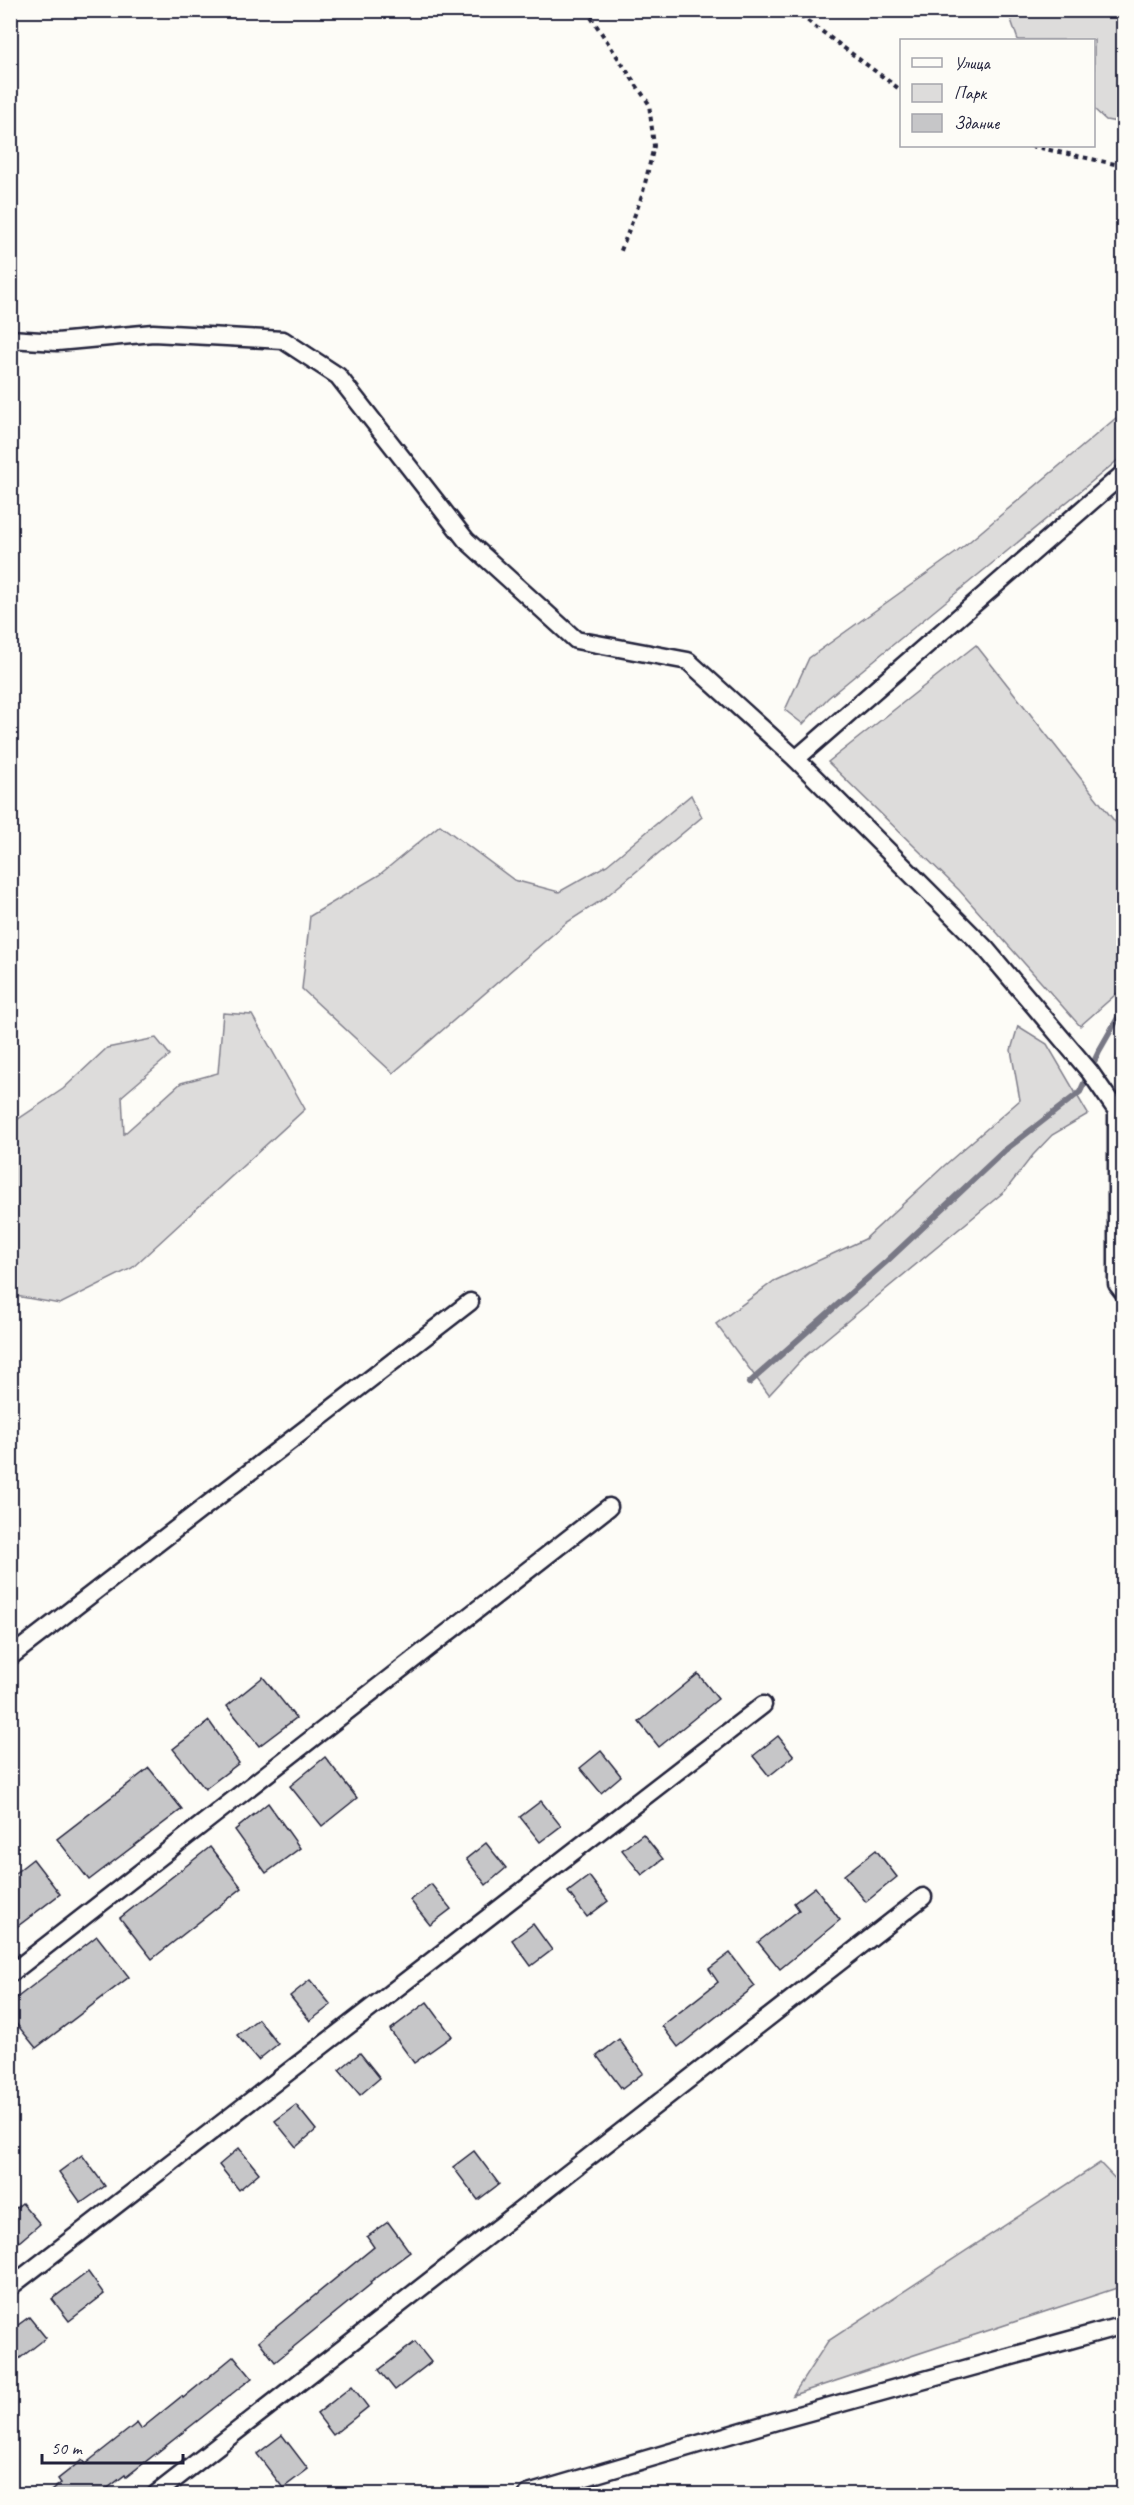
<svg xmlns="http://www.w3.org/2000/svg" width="1134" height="2505" font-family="Caveat,sans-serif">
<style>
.green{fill:#dddcdb;stroke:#807f8b;stroke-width:1.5}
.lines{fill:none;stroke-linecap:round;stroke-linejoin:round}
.stream{stroke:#787885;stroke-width:6}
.building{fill:#c6c6c8;stroke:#22223b;stroke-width:1.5}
.street-casing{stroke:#22223b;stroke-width:21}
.path{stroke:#22223b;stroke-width:4;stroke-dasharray:4.5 4.5;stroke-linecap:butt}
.street{stroke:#fdfcf7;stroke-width:16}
</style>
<rect width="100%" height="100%" fill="#fdfcf7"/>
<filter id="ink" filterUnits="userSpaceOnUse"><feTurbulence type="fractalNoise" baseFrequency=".0167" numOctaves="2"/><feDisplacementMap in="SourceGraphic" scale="12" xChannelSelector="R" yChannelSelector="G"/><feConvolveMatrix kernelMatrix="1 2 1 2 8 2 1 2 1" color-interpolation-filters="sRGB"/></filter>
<g filter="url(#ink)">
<g class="green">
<polygon points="1008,11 1123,11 1123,123 1106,120 1094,109 1094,40 1018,40"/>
<polygon points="1123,412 1123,455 1112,465 828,698 803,724 785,710 809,658 957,552"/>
<polygon points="976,645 1123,832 1123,988 1080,1026 959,890 828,762"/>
<polygon points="691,795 702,817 602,900 566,923 393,1073 302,989 310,916 379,875 440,825 514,880 559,892 607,865"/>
<polygon points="223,1013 252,1015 305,1109 132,1268 60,1304 16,1296 11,1299 11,1124 63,1089 107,1048 156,1038 170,1055 122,1096 124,1134 181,1083 218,1073"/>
<polygon points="1018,1026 1047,1044 1088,1114 1052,1135 1033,1155 1005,1191 805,1356 769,1395 716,1324 774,1281 865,1239 945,1165 1020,1100 1011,1050"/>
<polygon points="1100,2163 1123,2187 1123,2286 793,2395 828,2341"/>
</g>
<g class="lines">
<polyline class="stream" points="749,1383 887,1261 1004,1151 1080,1092 1099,1051 1123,1009 1124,998"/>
</g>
<g class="building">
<polygon points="698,1674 718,1699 659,1747 639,1722"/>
<polygon points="263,1677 296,1718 259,1746 227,1706"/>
<polygon points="209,1721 239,1763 205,1789 173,1749"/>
<polygon points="778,1736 794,1756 769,1776 753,1756"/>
<polygon points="601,1751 621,1776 601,1793 580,1768"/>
<polygon points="325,1757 357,1798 322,1826 290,1786"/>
<polygon points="149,1768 182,1809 89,1880 57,1839"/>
<polygon points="541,1801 561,1826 540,1842 520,1817"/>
<polygon points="268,1803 300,1848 266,1873 235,1830"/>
<polygon points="643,1834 663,1859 642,1875 622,1850"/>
<polygon points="486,1843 506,1868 486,1885 466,1859"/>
<polygon points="210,1847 242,1888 152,1959 120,1918"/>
<polygon points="876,1850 897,1877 866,1902 844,1875"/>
<polygon points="33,1859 60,1894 10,1932 10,1877"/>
<polygon points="589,1876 608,1901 587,1917 568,1892"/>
<polygon points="431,1884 451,1909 430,1925 410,1900"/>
<polygon points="815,1887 840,1920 780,1969 758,1942 799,1910 794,1903"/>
<polygon points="533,1924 552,1950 531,1966 512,1940"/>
<polygon points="97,1936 129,1977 36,2048 10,2016 10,2003"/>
<polygon points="730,1953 755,1986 678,2047 662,2026 718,1982 709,1969"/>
<polygon points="310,1980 331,2005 310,2021 290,1996"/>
<polygon points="427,2002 452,2036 414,2063 390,2030"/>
<polygon points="258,2019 278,2044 258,2060 237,2035"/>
<polygon points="619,2039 643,2073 622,2089 597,2056"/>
<polygon points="360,2053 380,2078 360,2095 339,2070"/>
<polygon points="296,2105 316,2130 296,2147 275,2121"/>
<polygon points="239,2148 259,2173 239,2190 219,2165"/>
<polygon points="474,2151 499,2184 478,2200 453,2167"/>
<polygon points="82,2155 105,2186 81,2203 59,2172"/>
<polygon points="22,2203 40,2224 19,2242 10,2231 10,2213"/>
<polygon points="388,2222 410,2252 370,2282 371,2284 275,2362 259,2341 374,2247 367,2237"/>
<polygon points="88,2272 104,2294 69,2321 52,2299"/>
<polygon points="29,2317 46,2338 10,2366 10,2331"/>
<polygon points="415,2342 431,2362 395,2390 379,2370"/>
<polygon points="234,2356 252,2378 126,2477 125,2475 100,2494 47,2494 61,2483 58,2479 82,2460 85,2464 137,2423 141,2429 182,2396 183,2398"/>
<polygon points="352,2386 368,2407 333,2435 317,2414"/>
<polygon points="282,2435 308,2469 283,2488 257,2454"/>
</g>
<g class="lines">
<defs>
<g id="street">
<polyline points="10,339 57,342 153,333 283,340 338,376 466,540 576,640 688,661 796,759 986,949 1090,1072 1117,1111 1117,1284 1124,1293"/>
<polyline points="796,759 1124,473"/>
<polyline points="10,1657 470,1302"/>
<polyline points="10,1974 609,1507"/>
<polyline points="10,2287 763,1705"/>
<polyline points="156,2494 923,1897"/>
<polyline points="528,2494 780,2420 1124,2325"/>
</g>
</defs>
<use href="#street" class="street-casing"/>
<g class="path">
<polyline points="586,10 649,104 654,146 642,196 620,253"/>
<polyline points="793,10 902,91"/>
<polyline points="1031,146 1124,166"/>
</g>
<use href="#street" class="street"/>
</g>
</g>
<rect width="1134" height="2505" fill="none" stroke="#fdfcf7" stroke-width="36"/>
<rect x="18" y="18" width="1098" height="2469" fill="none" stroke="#22223b" stroke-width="2" filter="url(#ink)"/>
<rect x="900" y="39" width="195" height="108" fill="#fdfcf7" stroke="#a5a5ac" stroke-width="1.5"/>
<rect x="912" y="58" width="30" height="9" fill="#fdfcf7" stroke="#a5a5ac" stroke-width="1.5"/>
<text x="954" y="69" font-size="18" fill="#22223b">Улица</text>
<rect x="912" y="84" width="30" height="18" fill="#dddcdb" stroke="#a5a5ac" stroke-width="1.5"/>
<text x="954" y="99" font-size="18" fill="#22223b">Парк</text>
<rect x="912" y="114" width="30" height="18" fill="#c6c6c8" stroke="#a5a5ac" stroke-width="1.5"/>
<text x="954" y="129" font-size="18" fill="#22223b">Здание</text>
<path d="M42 2454v9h141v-9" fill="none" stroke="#22223b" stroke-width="3"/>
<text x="51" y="2454" font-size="18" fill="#22223b" stroke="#fdfcf7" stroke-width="4.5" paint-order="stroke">50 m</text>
</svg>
